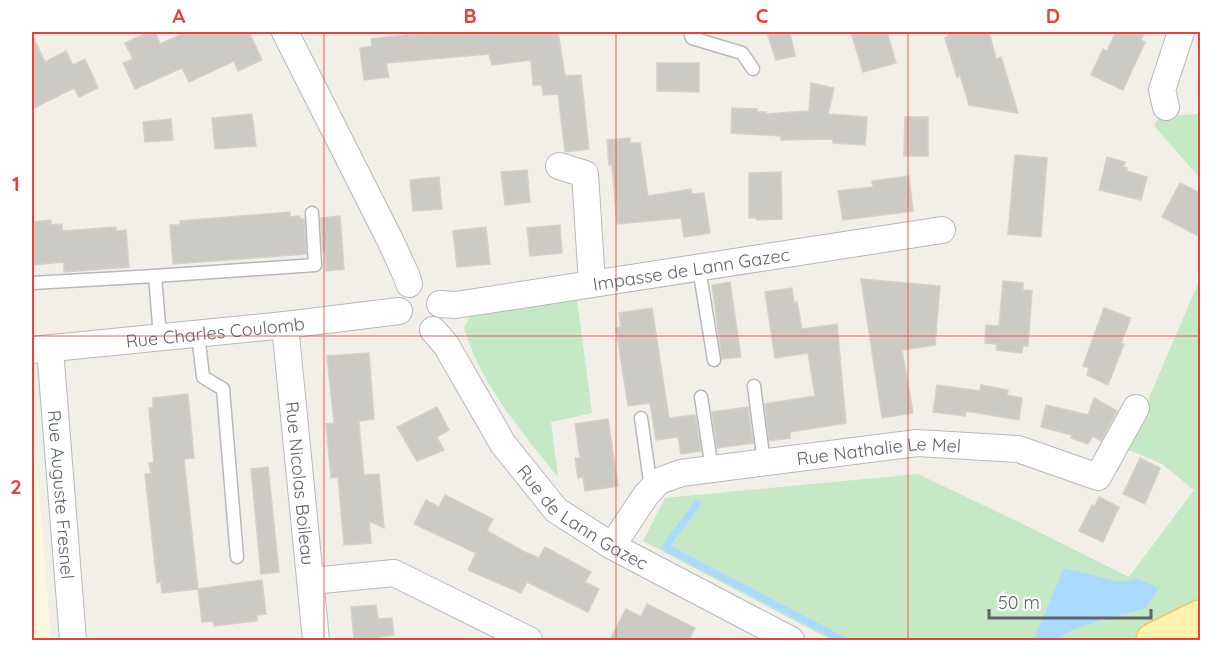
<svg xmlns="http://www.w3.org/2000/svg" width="1232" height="672" font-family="Quicksand,sans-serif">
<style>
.commercial{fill:#fef7e0}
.green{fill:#c5e8c5}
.water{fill:#aadaff}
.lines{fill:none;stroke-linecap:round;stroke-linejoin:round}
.stream{stroke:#aadaff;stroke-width:7}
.building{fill:#cccac5;stroke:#d6d1c6;stroke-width:1.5}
.lane-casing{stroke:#b5b8bc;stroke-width:15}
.street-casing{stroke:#b5b8bc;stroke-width:28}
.primary-casing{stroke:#f2c960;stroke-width:36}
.lane{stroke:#fff;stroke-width:12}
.street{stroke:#fff;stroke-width:26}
.primary{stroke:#fff2af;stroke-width:33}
.grid{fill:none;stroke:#ea4335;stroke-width:1.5;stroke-opacity:0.55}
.labels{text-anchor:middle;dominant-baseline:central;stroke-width:4.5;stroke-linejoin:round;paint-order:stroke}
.street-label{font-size:18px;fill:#5f6368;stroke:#fff}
.neatline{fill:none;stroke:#ea4335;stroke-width:2}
.grid-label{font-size:20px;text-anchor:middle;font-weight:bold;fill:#ea4335}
</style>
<rect width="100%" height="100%" fill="#f1efe8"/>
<polygon class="commercial" points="32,404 51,640 32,640"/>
<g class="green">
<polygon points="1200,106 1200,178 1154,126 1159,117 1197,114"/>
<polygon points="1200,279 1200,640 831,640 643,541 665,498 918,474 1029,527 1129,577 1194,490 1162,464 1127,449"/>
<path d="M 576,292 L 592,413 L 551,422 L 558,477 C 522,432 481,385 464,328 L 470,316 L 483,308 Z"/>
</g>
<polygon class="water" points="1064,568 1120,582 1138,579 1159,588 1146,608 1107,618 1070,631 1057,640 1034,640"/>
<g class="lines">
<polyline class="stream" points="697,504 665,547 843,640"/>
</g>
<g class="building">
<polygon points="149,32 155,32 160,44 186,32 249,32 262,60 238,71 234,61 189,82 182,68 135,89 123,63 133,59 125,43"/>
<polygon points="428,32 428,34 454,32 558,32 565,76 581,75 589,149 565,152 558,94 543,95 542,85 533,85 531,60 492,65 489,54 386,63 389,77 364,80 360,48 372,46 371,39"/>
<polygon points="767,32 790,32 795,56 776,60"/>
<polygon points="851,32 887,32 896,63 863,72"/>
<polygon points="947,32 989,32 996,59 1001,57 1018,113 969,105 960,75 957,77 945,38 948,37"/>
<polygon points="1116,32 1145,32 1141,40 1145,42 1123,90 1091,75 1103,49 1107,51"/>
<polygon points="32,34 45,62 66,51 73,65 85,59 98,88 79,97 74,88 32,109"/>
<polygon points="657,63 699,63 699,92 657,91"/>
<polygon points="811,83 834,88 828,114 867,117 865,145 833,143 833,139 781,140 781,136 731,133 732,108 757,109 757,112 766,112 766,114 809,111"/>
<polygon points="252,114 256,146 215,149 212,118"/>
<polygon points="905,117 928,117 928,156 904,156"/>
<polygon points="171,119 173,140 145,142 143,122"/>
<polygon points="630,138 630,143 640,143 648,196 691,189 692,194 704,193 710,233 684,237 681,218 617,224 612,164 609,165 607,140"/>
<polygon points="1015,155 1047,158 1041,237 1008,234"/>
<polygon points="1107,157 1125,162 1123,167 1127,168 1127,171 1147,177 1141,200 1099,190"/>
<polygon points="527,170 530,202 505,205 501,172"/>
<polygon points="781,172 782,219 757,220 757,218 749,218 749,173"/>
<polygon points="909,176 913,211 843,220 838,191 873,187 872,181"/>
<polygon points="439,177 442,209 413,211 410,180"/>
<polygon points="1180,183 1200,193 1200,237 1162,217"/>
<polygon points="290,212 290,217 300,216 300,219 304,219 306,254 173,264 170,225 180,225 180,221"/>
<polygon points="340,216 344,269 326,271 325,252 323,252 321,218"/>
<polygon points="51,220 51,225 62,224 62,231 116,227 116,231 126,230 129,267 64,272 64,262 32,265 32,222"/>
<polygon points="560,225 562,253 530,256 527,228"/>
<polygon points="486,227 490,264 457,267 453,231"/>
<polygon points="861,279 940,286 935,345 902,350 913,413 882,418"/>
<polygon points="1003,281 1023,283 1023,290 1032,291 1028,346 1023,346 1022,353 996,350 997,344 985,343 986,325 999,326"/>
<polygon points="730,282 741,357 722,359 712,285"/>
<polygon points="792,288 794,303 797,302 802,329 837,324 846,423 790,432 790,438 769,441 765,404 815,396 808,353 775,358 765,292"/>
<polygon points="652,308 669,418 695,415 701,451 681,454 678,437 656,440 650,403 628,406 616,328 621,327 619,313"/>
<polygon points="1104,308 1131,318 1121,343 1124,344 1108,385 1087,375 1089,368 1083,366"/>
<polygon points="369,353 374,419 359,421 360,435 364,475 379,474 384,528 369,521 371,543 344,545 338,477 331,478 326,424 334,423 327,356"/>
<polygon points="937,385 980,391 981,385 1008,390 1007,395 1022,398 1019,420 966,411 965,416 933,412"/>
<polygon points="188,394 194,458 184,459 198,589 262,580 266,614 257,615 257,621 214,626 213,621 202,622 198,589 162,593 161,582 157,583 145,474 151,473 149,463 154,463 149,408 153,408 153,398"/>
<polygon points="1094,398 1117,411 1101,441 1093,436 1088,444 1071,438 1072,435 1041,427 1046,405 1088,415"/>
<polygon points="437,407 449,430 437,437 444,450 417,461 397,427"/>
<polygon points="748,407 753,443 717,448 712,412"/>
<polygon points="608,419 618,486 585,491 583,477 578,478 575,458 580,458 575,424"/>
<polygon points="1140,458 1160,468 1145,504 1123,494"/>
<polygon points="268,467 279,572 261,574 251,469"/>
<polygon points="445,495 493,519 487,531 525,552 539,558 545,547 591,572 585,582 599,589 588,612 527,582 521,593 468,570 476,553 414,524 426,500 439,507"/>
<polygon points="1099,497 1119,507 1103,542 1079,531 1092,505 1095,506"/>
<polygon points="647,604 695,628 689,640 610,640 626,609 641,617"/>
<polygon points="376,605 378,619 392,618 394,635 380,637 380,640 354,640 351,607"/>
</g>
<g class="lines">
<defs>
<g id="lane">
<polyline points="690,32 692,38 742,53 753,69"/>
<polyline points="699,268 714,360"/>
<polyline points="155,276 315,265 312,213"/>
<polyline points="32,283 155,276 160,337"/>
<polyline points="198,334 203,377 223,389 237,557"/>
<polyline points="754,386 764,463"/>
<polyline points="701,397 712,469"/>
<polyline points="641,418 651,488"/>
</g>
<g id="street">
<polyline points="285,32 391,242 407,277 409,284"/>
<polyline points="1166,107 1162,90 1181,32"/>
<polyline points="559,166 585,174 592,283"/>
<path id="s1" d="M 440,304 L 456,305 L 942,230"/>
<path id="s2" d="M 285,325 L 316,640"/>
<path id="s3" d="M 433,330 L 446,345 L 503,444 L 556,510 L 612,546 L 791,640"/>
<path id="s4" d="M 50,349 L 73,640"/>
<path id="s5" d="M 32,350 L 285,325 L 399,311"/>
<path id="s6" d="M 612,546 L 646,495 L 659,481 L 681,473 L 917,443 L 1018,449 L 1098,477 L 1136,408"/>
<polyline points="311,581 394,573 529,640"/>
</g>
<polyline id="primary" points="1153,640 1200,617"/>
</defs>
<use href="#lane" class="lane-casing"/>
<use href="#street" class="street-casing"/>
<use href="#primary" class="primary-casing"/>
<use href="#lane" class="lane"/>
<use href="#street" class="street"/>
<use href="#primary" class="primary"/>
</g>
<path class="grid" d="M 324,32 L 324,640M 616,32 L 616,640M 908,32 L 908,640M 32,336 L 1200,336"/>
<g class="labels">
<g class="street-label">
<text stroke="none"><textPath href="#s1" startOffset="254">Impasse de Lann Gazec</textPath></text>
<text stroke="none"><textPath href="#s5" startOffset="184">Rue Charles Coulomb</textPath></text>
<text stroke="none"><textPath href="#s6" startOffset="303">Rue Nathalie Le Mel</textPath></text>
<text stroke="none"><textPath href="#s2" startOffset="159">Rue Nicolas Boileau</textPath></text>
<text stroke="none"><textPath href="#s4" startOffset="146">Rue Auguste Fresnel</textPath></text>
<text stroke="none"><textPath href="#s3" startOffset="244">Rue de Lann Gazec</textPath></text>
</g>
</g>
<rect width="1232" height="672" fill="none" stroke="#ffffff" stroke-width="66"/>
<path d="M989 609v9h162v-9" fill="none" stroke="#5f6368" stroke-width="3"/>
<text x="998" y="609" font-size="18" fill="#5f6368" stroke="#ffffff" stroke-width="4.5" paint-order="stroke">50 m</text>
<rect x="33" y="33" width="1166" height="606" class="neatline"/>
<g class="grid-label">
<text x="179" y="23">A</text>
<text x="470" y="23">B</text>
<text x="762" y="23">C</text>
<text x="1053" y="23">D</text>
<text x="16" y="191">1</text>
<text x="16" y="494">2</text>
</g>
</svg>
